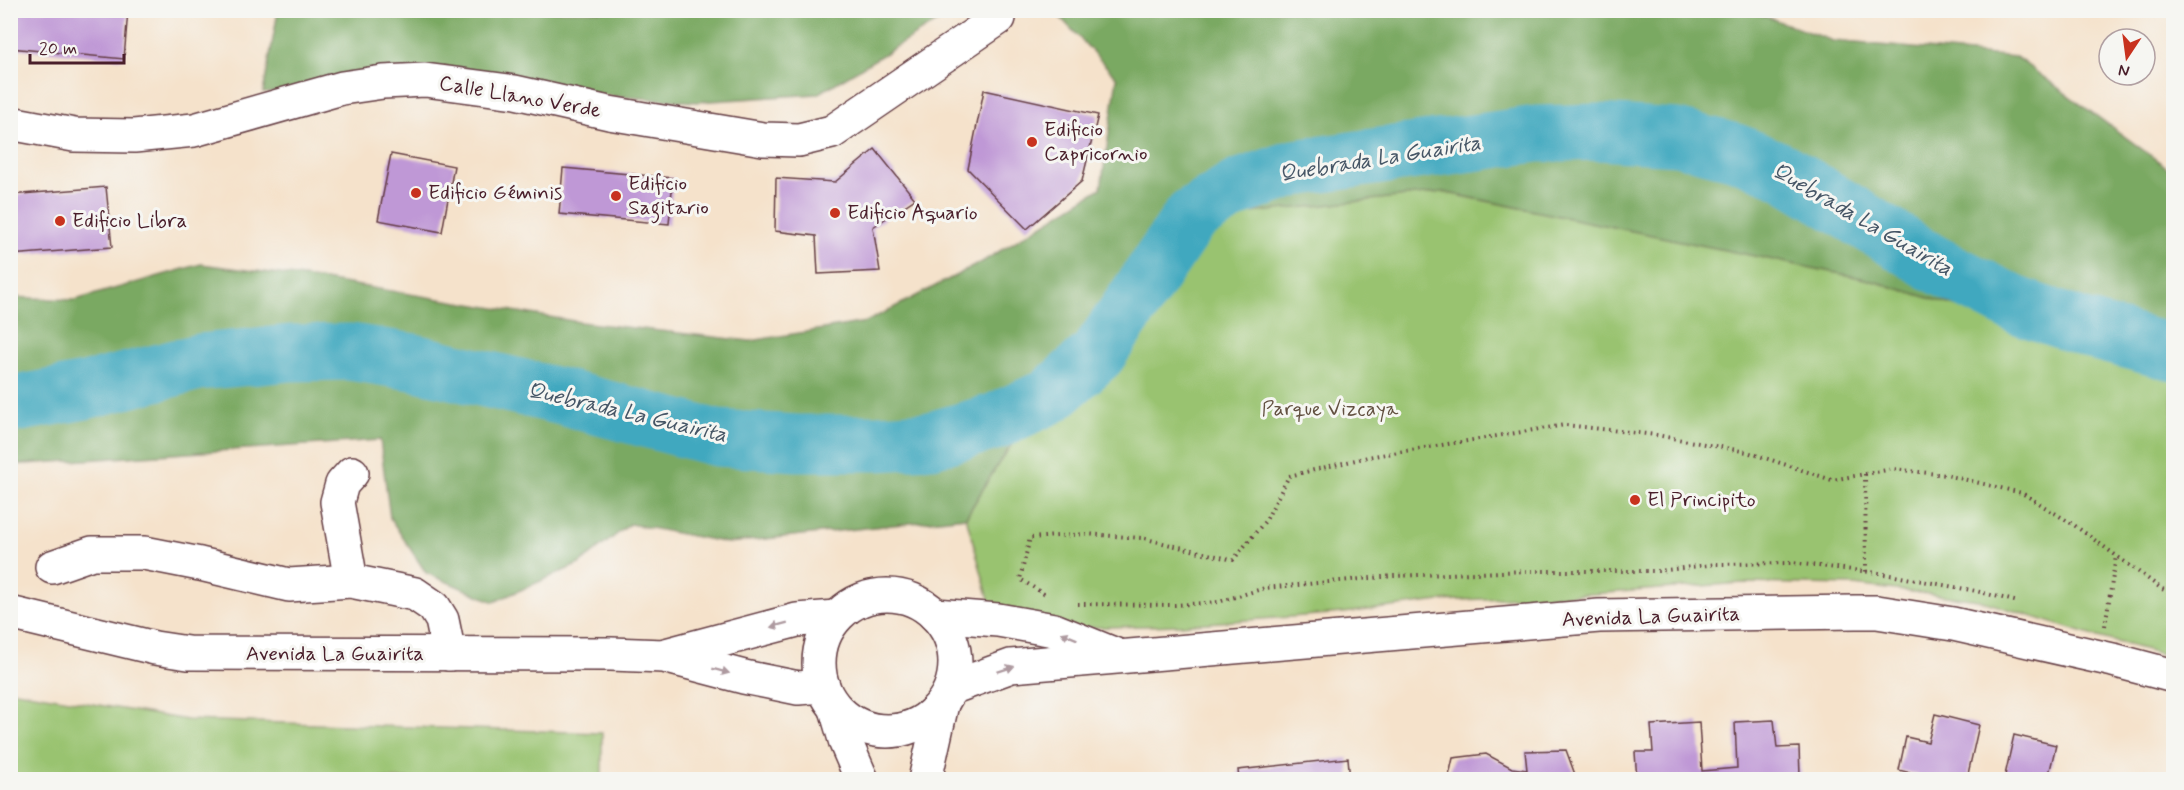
<svg xmlns="http://www.w3.org/2000/svg" width="2184" height="790" font-family="Mynerve,sans-serif">
<style>
.green{fill:#99c370;stroke:#72714e;stroke-width:1.5}
.forest{fill:#7aa962;stroke:#626446;stroke-width:1.5}
.lines{fill:none;stroke-linecap:round;stroke-linejoin:round}
.river{stroke:#3fa8bf;stroke-width:57}
.building{fill:#bf98d6}
.minor-casing{stroke:#643c43;stroke-width:36}
.path{stroke:#643c43;stroke-width:4;stroke-dasharray:1.5 4.5;stroke-linecap:butt}
.minor{stroke:#fff;stroke-width:33}
.oneway{fill:#ae9aa0}
.poi-dot{fill:#c8321e;stroke:#f6f6f2;stroke-width:2}
.labels{text-anchor:middle;dominant-baseline:central;stroke-width:6;stroke-linejoin:round;paint-order:stroke}
.street-label{font-size:21px;fill:#4a1f2b;stroke:#f6f6f2}
.poi-label{font-size:21px;fill:#4a1f2b;stroke:#f6f6f2;text-anchor:start}
.park-label{font-size:21px;fill:#625040;stroke:#f6f6f2}
.water-label{font-size:22px;font-style:italic;fill:#465666;stroke:#f6f6f2}
</style>
<rect width="100%" height="100%" fill="#f6f6f2"/>
<filter id="ink" filterUnits="userSpaceOnUse"><feTurbulence type="fractalNoise" baseFrequency=".0167" numOctaves="2"/><feDisplacementMap in="SourceGraphic" scale="12" xChannelSelector="R" yChannelSelector="G"/><feConvolveMatrix kernelMatrix="1 2 1 2 8 2 1 2 1" color-interpolation-filters="sRGB"/></filter>
<filter id="wash" filterUnits="userSpaceOnUse"><feTurbulence type="fractalNoise" baseFrequency=".008" numOctaves="4" result="noise"/><feDisplacementMap in="SourceGraphic" scale="24" xChannelSelector="R" yChannelSelector="G"/><feGaussianBlur stdDeviation="1.35" result="paint"/><feColorMatrix in="noise" values="0 0 0 0 0 0 0 0 0 0 0 0 0 0 0 0 0 1.4 0 .05"/><feComposite in="paint" operator="in"/></filter>
<g filter="url(#wash)">
<rect width="100%" height="100%" fill="#f5e2cb"/>
<g class="green">
<polygon points="1442,192 1866,279 2173,371 2173,657 2094,636 1979,600 1854,585 1743,583 1592,594 1440,601 1344,613 1180,625 1076,628 990,603 966,517 998,464 1042,401 1144,286 1222,216"/>
<polygon points="10,690 187,720 602,733 602,779 11,779"/>
</g>
<g class="forest">
<polygon points="1066,10 1748,10 1833,41 2016,57 2173,172 2173,371 1866,279 1443,192 1223,216 1042,401 998,464 966,517 728,543 630,524 579,564 494,602 426,573 390,518 380,440 11,465 11,297 75,300 201,264 318,279 580,322 750,341 866,322 982,262 1101,188 1117,78 1060,17"/>
<polygon points="278,11 953,11 947,16 818,94 696,102 610,96 522,81 263,93"/>
</g>
<g class="lines">
<polyline class="river" points="10,405 85,391 199,362 291,353 350,352 413,362 558,396 717,438 797,443 876,443 931,440 994,422 1050,396 1098,354 1191,217 1238,188 1295,168 1536,134 1599,132 1677,137 1736,152 1784,172 1933,263 2016,305 2095,332 2174,353"/>
</g>
<g id="blocks">
<g class="building">
<polygon points="10,10 128,10 124,59 10,48"/>
<polygon points="984,90 1098,115 1082,181 1027,229 968,169"/>
<polygon points="875,149 915,199 873,227 880,271 818,274 816,236 775,231 776,178 835,182"/>
<polygon points="391,154 454,166 442,232 378,220"/>
<polygon points="563,168 673,178 669,224 559,214"/>
<polygon points="106,187 112,247 10,255 10,195"/>
<polygon points="1935,714 1979,725 1968,774 1989,780 1917,780 1918,775 1899,770 1906,737 1928,742"/>
<polygon points="1774,720 1777,748 1799,747 1800,776 1780,777 1780,780 1637,780 1635,752 1653,752 1651,725 1699,722 1702,771 1737,768 1735,722"/>
<polygon points="2014,735 2056,745 2049,774 2064,778 2063,780 2004,780"/>
<polygon points="1566,750 1577,780 1448,780 1453,758 1486,754 1512,768 1527,770 1525,751"/>
<polygon points="1348,758 1350,780 1239,780 1238,770"/>
</g>
</g>
</g>
<g filter="url(#ink)">
<use href="#blocks" fill-opacity="0" stroke="#643c43" stroke-width="1.5"/>
<g class="lines">
<defs>
<g id="minor">
<polyline points="10,123 74,135 134,136 194,130 342,88 383,82 425,80 515,92 609,113 763,139 799,140 832,132 999,18"/>
<polyline points="52,567 92,553 144,553 200,564 289,585 351,581 415,594 434,607 442,620 449,654"/>
<polyline points="351,581 337,502 342,484 352,473"/>
<circle cx="887" cy="663" r="68"/>
<polyline points="10,613 155,648 188,653 611,654 664,656 744,677 798,688 823,686"/>
<polyline points="935,615 998,620 1054,630 1116,655"/>
<polyline points="666,655 797,620 836,617"/>
<polyline points="951,688 1011,666 1599,616 1855,612 1877,612 1953,624 2113,660 2174,676"/>
<polyline points="836,709 846,743 862,780"/>
<polyline points="925,780 942,704"/>
</g>
</defs>
<use href="#minor" class="minor-casing"/>
<g class="path">
<polyline points="1865,474 1866,572"/>
<polyline points="1044,594 1020,579 1030,538 1086,534 1142,538 1233,560 1266,520 1289,476 1368,457 1565,425 1656,435 1747,452 1832,480 1893,469 1946,475 2022,493 2074,525 2162,589 2174,594"/>
<polyline points="1078,604 1175,605 1218,602 1265,588 1393,576 1530,571 1658,571 1716,564 1793,563 1879,573 1976,591 2018,602"/>
<polyline points="2105,626 2116,556"/>
</g>
<use href="#minor" class="minor"/>
</g>
<defs><path id="oneway-solid" d="M-6-.8H1V-3.2L6.5 0L1 3.2V.8H-6Z" transform="scale(1.5)"/></defs>
<g class="oneway">
<use href="#oneway-solid" transform="translate(779 625) rotate(165)"/>
<use href="#oneway-solid" transform="translate(1069 636) rotate(-158)"/>
<use href="#oneway-solid" transform="translate(1006 669) rotate(-18)"/>
<use href="#oneway-solid" transform="translate(721 671) rotate(15)"/>
</g>
</g>
<g class="poi-dot">
<circle cx="1032" cy="142" r="6"/>
<circle cx="416" cy="193" r="6"/>
<circle cx="616" cy="196" r="6"/>
<circle cx="835" cy="213" r="6"/>
<circle cx="60" cy="221" r="6"/>
<circle cx="1635" cy="500" r="6"/>
</g>
<g class="labels">
<g class="street-label">
<text transform="translate(520 97) rotate(10)">Calle Llano Verde</text>
<text transform="translate(1651 617) rotate(-2)">Avenida La Guairita</text>
<text x="335" y="654">Avenida La Guairita</text>
</g>
<g class="poi-label">
<text x="1044" y="130">Edificio<tspan x="1044" dy="24">Capricornio</tspan></text>
<text x="628" y="184">Edificio<tspan x="628" dy="24">Sagitario</tspan></text>
<text x="428" y="193">Edificio Géminis</text>
<text x="847" y="213">Edificio Aquario</text>
<text x="72" y="221">Edificio Libra</text>
<text x="1647" y="500">El Principito</text>
</g>
<g class="park-label">
<text x="1330" y="409">Parque Vizcaya</text>
</g>
<g class="water-label">
<text transform="translate(1380 159) rotate(-9)">Quebrada La Guairita</text>
<text transform="translate(1862 220) rotate(30)">Quebrada La Guairita</text>
<text transform="translate(627 413) rotate(13)">Quebrada La Guairita</text>
</g>
</g>
<rect width="2184" height="790" fill="none" stroke="#f6f6f2" stroke-width="36"/>
<g transform="translate(2127 57) rotate(193)"><circle r="28" fill="#f6f6f2" stroke="#b1a0a2" stroke-width="1.5"/>
<path d="M0-4.5L10 22L0 15L-10 22Z" fill="#c8321e"/>
<text y="-9" font-size="16" font-weight="bold" text-anchor="middle" fill="#4a1f2b">N</text>
</g>
<path d="M30 54v9h94v-9" fill="none" stroke="#4a1f2b" stroke-width="3"/>
<text x="39" y="54" font-size="18" fill="#4a1f2b" stroke="#f6f6f2" stroke-width="4.5" paint-order="stroke">20 m</text>
</svg>
